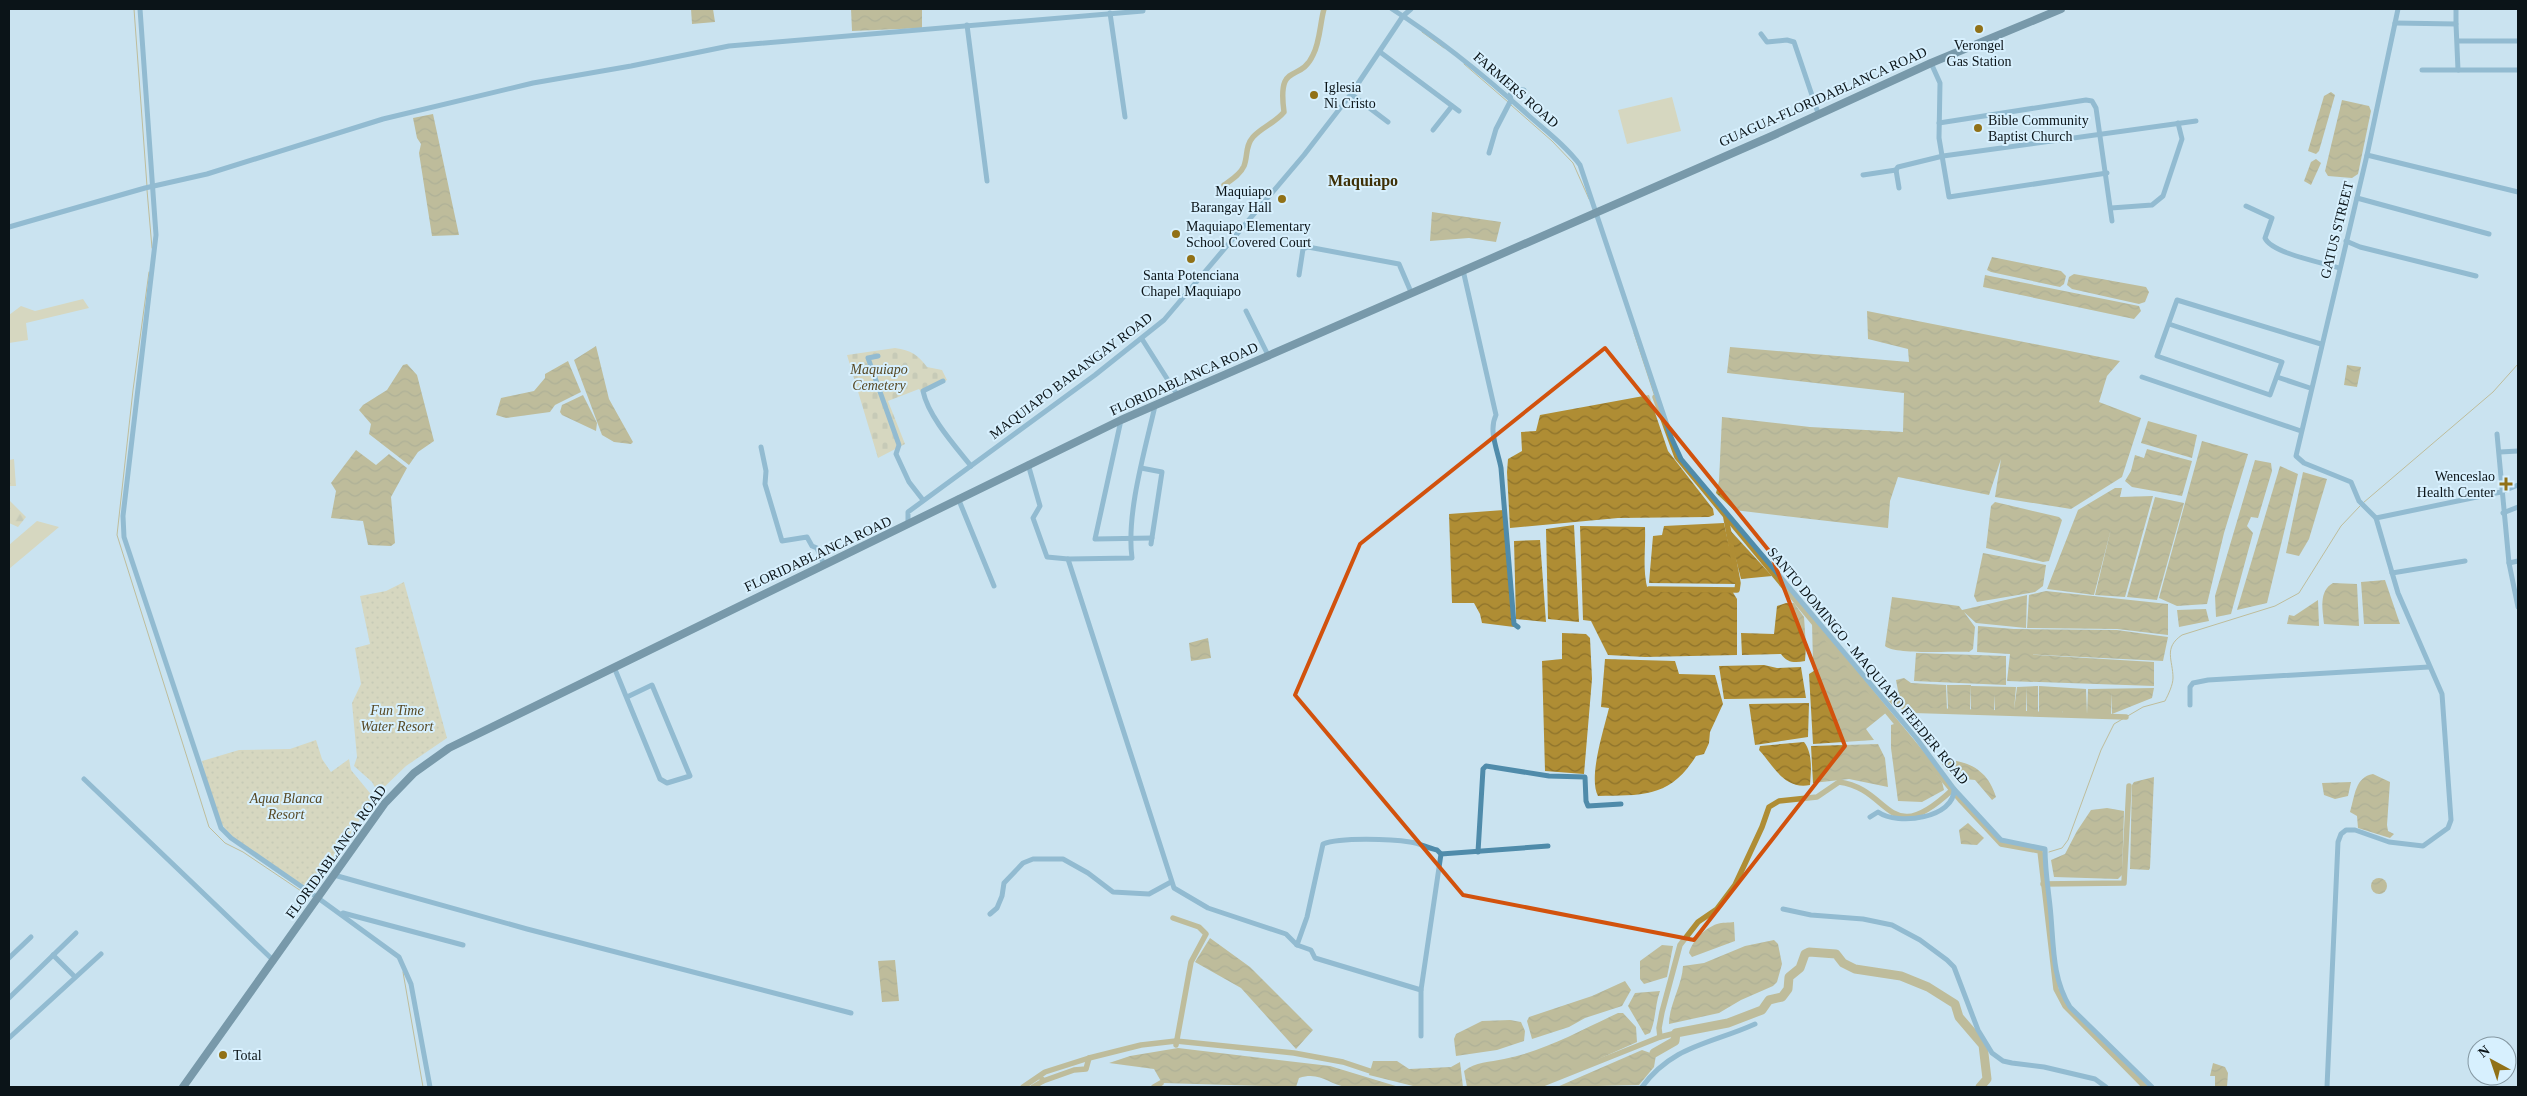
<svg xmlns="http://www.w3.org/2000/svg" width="2527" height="1096" font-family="Georgia,serif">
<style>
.green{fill:#e4c885}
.forest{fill:url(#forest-firs)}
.cemetery{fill:url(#cemetery-stones)}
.park{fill:url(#park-dots)}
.water{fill:url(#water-waves)}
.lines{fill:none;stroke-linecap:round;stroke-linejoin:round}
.stream{stroke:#af8d34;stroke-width:1}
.canal{stroke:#af8d34;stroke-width:5.5}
.river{stroke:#af8d34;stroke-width:9}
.minor{stroke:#4f8baa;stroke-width:5}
.primary{stroke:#143f54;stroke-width:8}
.marked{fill:none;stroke:#d2520d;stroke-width:4;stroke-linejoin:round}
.poi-dot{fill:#917117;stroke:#d7f0fe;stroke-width:2}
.labels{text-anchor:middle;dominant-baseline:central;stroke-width:4;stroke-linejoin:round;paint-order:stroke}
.poi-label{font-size:14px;fill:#0b1418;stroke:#d7f0fe;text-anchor:start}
.street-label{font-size:14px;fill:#0b1418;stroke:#d7f0fe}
.park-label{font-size:14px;font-style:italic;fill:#574823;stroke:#d7f0fe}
.quarter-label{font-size:16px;font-weight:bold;fill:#3f3006;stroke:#d7f0fe}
</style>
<defs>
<pattern id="forest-firs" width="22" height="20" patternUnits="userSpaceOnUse" patternTransform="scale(1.25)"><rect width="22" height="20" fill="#e4c885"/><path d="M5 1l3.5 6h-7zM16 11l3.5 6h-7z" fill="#c2ab72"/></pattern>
<pattern id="cemetery-stones" width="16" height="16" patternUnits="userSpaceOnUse" patternTransform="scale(1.25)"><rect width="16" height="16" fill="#e4c885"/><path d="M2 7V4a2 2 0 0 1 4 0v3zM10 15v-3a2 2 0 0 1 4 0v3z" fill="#c2ab72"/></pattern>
<pattern id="park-dots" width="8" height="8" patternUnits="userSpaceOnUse" patternTransform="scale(1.25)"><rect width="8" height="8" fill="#e4c885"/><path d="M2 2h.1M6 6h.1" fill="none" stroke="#c2ab72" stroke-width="1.8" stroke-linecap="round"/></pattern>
<pattern id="water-waves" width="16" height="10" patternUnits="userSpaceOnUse" patternTransform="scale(1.25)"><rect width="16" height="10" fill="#af8d34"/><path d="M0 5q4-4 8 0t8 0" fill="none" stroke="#8d722b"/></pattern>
</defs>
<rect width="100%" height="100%" fill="#cae3f0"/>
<g class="green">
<polygon points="1672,97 1681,131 1627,144 1618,110"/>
<polygon points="83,299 89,308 26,323 28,340 9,343 9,315 21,306 35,311"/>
<polygon points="37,521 59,527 9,569 9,545"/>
</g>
<g class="forest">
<polygon points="14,459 16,486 9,486 9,460"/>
<polygon points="9,500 26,517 18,527 9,523"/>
</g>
<path class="cemetery" d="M 895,348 C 911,350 918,355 927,367 L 942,370 L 947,380 L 922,393 L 919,389 L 888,401 L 905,444 L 878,458 L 847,355 Z"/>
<g class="park">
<polygon points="404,582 447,738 406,766 378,793 372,782 354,766 357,757 352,703 361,684 355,648 370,644 360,596 386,591"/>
<path d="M 316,740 L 322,759 L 331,772 L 349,759 L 351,770 L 374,798 L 312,892 C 288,875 233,846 220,821 C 210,802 207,781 202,761 L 239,750 L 290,749 Z"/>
</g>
<g class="water">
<polygon points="691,9 713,9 715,22 692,24"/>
<polygon points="851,9 922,9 922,28 852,31"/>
<polygon points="2331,92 2335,95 2319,151 2316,154 2308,151 2324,96"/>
<polygon points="2342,100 2369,106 2371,111 2358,174 2352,178 2328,176 2325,171"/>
<polygon points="433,114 459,235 432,236 419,153 421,144 417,138 413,118"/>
<polygon points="2316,159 2321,163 2311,185 2304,181 2311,162"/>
<polygon points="1432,212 1501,222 1496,242 1469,238 1430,241"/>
<polygon points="1992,257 2061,271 2066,276 2064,284 2060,287 1991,272 1987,270"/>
<polygon points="2074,274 2146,287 2149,292 2145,302 2139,304 2072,289 2067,285 2069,277"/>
<polygon points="1985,275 2139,306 2141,311 2134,319 1983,287"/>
<polygon points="1867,311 2120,361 2107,376 2099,402 2141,418 2122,477 2071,509 1995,497 2001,459 1989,495 1898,477 1890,501 1888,528 1734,510 1716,493 1719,481 1722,417 1810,427 1903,432 1904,393 1727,373 1730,347 1909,362 1908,349 1868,339"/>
<polygon points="596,346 609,399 633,442 631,444 614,442 602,435 574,360"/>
<polygon points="568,361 581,392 555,405 550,412 506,418 496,415 501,398 534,391 545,378 545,374"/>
<polygon points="407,364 417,375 434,441 418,452 409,465 369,434 371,424 359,410 363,405 387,390 403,365"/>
<polygon points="2347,365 2361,367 2357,387 2344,385"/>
<polygon points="583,395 597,423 596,431 562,415 560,412 562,405"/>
<polygon points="1649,395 1668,451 1713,509 1714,515 1709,517 1618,518 1510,528 1507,472 1508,459 1522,451 1521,432 1536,431 1540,415"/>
<polygon points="2148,421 2197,435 2192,458 2141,443"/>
<polygon points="2202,441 2248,454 2224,533 2207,604 2177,606 2159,598"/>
<polygon points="2147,449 2192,461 2182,496 2132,487 2125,481 2131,471 2135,455 2144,458"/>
<polygon points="356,450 376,465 389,454 407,468 391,497 395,543 391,546 368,545 363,521 331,518 336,491 331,483"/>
<polygon points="2255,460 2271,463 2272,471 2258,518 2251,517 2247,526 2253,533 2231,614 2216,617 2215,596"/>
<polygon points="2280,466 2298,474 2267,603 2237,610"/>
<polygon points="2303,472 2327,479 2309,539 2299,556 2286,553"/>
<polygon points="2115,488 2122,488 2120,497 2153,496 2125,597 2095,595 2111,529 2094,595 2047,589 2078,510"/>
<polygon points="2155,497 2184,503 2157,600 2127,597"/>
<polygon points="1995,502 2059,517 2062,520 2049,561 2043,562 1986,548 1991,506"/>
<polygon points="1504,510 1514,627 1482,623 1480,614 1474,603 1452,603 1449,514"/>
<polygon points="1724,523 1737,584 1649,583 1653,536 1662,535 1664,526"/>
<polygon points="1574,525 1579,622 1548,619 1546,529"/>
<path d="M 1580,526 L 1645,527 C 1646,549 1642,569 1648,591 L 1732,591 L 1737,599 L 1737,655 L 1645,657 L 1608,655 L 1591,621 L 1583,620 Z"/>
<polygon points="1728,528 1772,576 1741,579"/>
<polygon points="1540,540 1546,622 1516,619 1514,541"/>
<polygon points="1983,553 2046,565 2043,586 2035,592 1977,602 1974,596"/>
<polygon points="2385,580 2400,624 2364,624 2361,582"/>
<path d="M 2333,583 L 2357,584 L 2359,626 L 2324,624 C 2323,611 2318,591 2333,583 Z"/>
<polygon points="2046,591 2168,604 2168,635 2117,629 2027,628 2029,595"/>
<path d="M 2027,595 L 2026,628 L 1976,623 L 1964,612 L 1975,627 L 1973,649 L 1969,652 C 1953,651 1895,655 1885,646 L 1892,597 L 1959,606 L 1962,610 Z"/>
<polygon points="2318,600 2319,626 2287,624 2289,615 2294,616"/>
<path d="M 1786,603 L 1794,603 L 1804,617 L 1806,646 L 1805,661 C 1795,663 1787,663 1781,654 L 1742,655 L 1741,633 L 1774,634 L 1777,606 Z"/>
<polygon points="2206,609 2209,621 2179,627 2177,610"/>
<polygon points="1812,622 1887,712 1866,729 1874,740 1813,744 1809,674 1817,669 1813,664"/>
<polygon points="1978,626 2014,629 2117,630 2168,637 2163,661 2021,654 2154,662 2154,686 2007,681 2010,654 1977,652"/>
<polygon points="1562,633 1586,634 1590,638 1592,679 1584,774 1545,771 1542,661 1562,659"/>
<polygon points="1208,638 1211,658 1191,661 1189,643"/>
<polygon points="1916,653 2006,656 2006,685 1914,681"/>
<path d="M 1605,659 L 1675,661 L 1679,674 L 1715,675 L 1723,704 L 1710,732 L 1709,743 L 1704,754 L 1696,756 C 1670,798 1643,795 1598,796 C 1588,777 1604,729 1609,708 L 1601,707 Z"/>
<polygon points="1764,665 1777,668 1801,667 1806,698 1724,699 1719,666"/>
<polygon points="1904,678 1911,683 1946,685 1947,710 1896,709 1886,698 1899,696 1896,680"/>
<polygon points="1947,685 1971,685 1970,710 1948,709"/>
<polygon points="1971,686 2016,687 2014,710 2017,687 2038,686 2038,713 2027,712 2027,687 2026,712 1995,711 1995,695 1994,711 1971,710"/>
<polygon points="2039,686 2086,689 2087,714 2063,714 2062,711 2062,714 2039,713"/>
<polygon points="2154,688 2152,698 2112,714 2111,693 2111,715 2087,714 2088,689"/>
<polygon points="1809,703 1808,737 1755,745 1749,704"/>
<polygon points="1897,723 1942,782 1944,790 1922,802 1898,801 1891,748 1891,725"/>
<path d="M 1804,742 C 1813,753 1811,771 1810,785 C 1784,790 1774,766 1759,750 L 1760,746 Z"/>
<polygon points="1878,744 1885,758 1888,787 1849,779 1813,783 1811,746"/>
<path d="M 1943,759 C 1969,761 1988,770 1996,797 L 1992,800 L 1975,780 L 1965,779 L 1957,782 L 1940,762 Z"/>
<path d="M 2373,774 L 2390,782 L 2387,825 L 2388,831 L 2394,834 L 2390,838 L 2358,828 L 2357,816 L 2350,812 C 2355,796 2355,777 2373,774 Z"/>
<polygon points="2154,777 2150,868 2149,870 2130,869 2132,785 2134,782"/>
<polygon points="2351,782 2348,796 2335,799 2324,795 2322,783"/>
<polygon points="2107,808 2124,811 2122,875 2118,879 2054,877 2051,860 2065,854 2077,831 2091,810"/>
<polygon points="1968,823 1984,838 1977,845 1961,844 1959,830"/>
<circle cx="2379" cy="886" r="8"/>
<path d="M 1734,922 L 1735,941 L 1692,957 L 1689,953 C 1692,941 1705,928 1717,924 C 1722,922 1729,923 1734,922 Z"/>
<polygon points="1210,938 1250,967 1313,1030 1296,1049 1241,988 1195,962"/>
<path d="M 1774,940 L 1778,944 L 1782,964 L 1777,982 L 1773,986 L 1741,1000 L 1719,1013 L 1669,1024 C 1669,1005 1682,986 1683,966 L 1704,963 L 1745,946 Z"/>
<polygon points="1662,945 1673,946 1667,977 1644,984 1640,979 1640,961"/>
<polygon points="895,960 899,1001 882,1002 878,961"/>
<polygon points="1625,981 1631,990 1622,1006 1585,1018 1569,1027 1532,1039 1527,1021 1529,1017 1592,996"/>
<path d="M 1660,991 C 1655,1004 1656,1020 1650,1033 L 1645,1035 L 1628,1006 L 1635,993 Z"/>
<path d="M 1618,1013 L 1623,1013 L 1636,1027 L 1637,1042 L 1536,1087 L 1467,1087 L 1464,1071 C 1475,1062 1490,1062 1504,1059 C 1545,1051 1581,1030 1618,1013 Z"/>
<polygon points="1510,1020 1521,1022 1525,1031 1524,1041 1497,1050 1456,1056 1454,1039 1456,1034 1482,1021"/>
<path d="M 1178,1048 L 1330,1066 L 1399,1087 C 1382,1087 1364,1089 1347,1087 C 1328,1085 1321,1071 1299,1078 L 1296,1087 L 1162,1083 L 1154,1069 L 1109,1063 L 1130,1056 Z"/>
<polygon points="1642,1050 1656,1055 1654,1067 1639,1085 1557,1087"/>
<polygon points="1373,1061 1397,1061 1409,1069 1451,1067 1460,1062 1463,1087 1417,1087 1369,1075"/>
<polygon points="2213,1063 2225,1067 2228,1073 2227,1087 2215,1087 2215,1076 2210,1076"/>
</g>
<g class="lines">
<g class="stream">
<polyline points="134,9 147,186"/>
<polyline points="1422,32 1444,48"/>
<polyline points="1464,64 1508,102"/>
<polyline points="1511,105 1552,141 1573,163 1589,199"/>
<polyline points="147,190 152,248"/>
<polyline points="149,272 133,390 117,535 209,827 225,843 243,852 307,895"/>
<polyline points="1634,333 1655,397"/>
<polyline points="2363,503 2493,392 2518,364"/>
<path d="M 2049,852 L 2062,848 L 2068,840 L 2101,750 L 2114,724 L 2143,707 L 2165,701 C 2168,695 2173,685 2173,678 C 2173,660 2163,648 2182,635 L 2275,606 L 2299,593 L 2341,526 L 2360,506"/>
<polyline points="403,972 423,1087"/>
</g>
<g class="canal">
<path d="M 1224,185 C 1231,180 1240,175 1244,166 C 1248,156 1245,146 1253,137 C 1262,127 1275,123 1284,112 C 1277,60 1300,84 1313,55 C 1320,42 1320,23 1324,9"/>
<polyline points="1655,397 1677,457 1961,801 2001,844 2040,851 2056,989 2065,1006 2145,1087"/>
<polyline points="1649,589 1737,590 1738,583 1726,518"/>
<polyline points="1905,710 2126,717"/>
<polyline points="2043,884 2124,883 2129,786"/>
<polyline points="1173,918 1199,927 1206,934 1191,962 1176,1045"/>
<path d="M 1660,1037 L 1659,1028 L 1662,1012 L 1680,945 L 1698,922 L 1717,909 L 1735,885 L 1762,827 L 1769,807 L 1779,801 L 1817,797 L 1839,782 C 1892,789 1887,851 1952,790"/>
<polyline points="1043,1081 1074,1070 1086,1069 1089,1058"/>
<polyline points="1023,1087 1045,1072 1089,1058 1141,1045 1176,1041 1294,1053 1343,1062 1376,1073"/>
<polyline points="1033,1087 1043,1081 1042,1079"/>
<polyline points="1154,1087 1161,1083"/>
<polyline points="1535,1087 1660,1037 1676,1033"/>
</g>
<polyline class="river" points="1654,1053 1675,1041 1676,1033 1728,1023 1762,1010 1769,1000 1782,997 1788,989 1789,977 1800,968 1805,954 1809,952 1836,954 1843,963 1855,969 1901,976 1928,987 1955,1004 1959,1017 1983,1045 1987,1079 1980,1087"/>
<g class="minor">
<polyline points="140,9 156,235 123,516 124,537 221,828 231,838 318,898 399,957 411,984 430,1087"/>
<path d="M 1392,9 C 1441,40 1485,76 1528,115 C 1546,131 1566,146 1580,165 L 1671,437 L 1681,459 L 1917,739 L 1954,789 L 2001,840 L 2045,849 C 2045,869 2048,887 2050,906 C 2054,941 2051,977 2070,1007 L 2152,1087"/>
<polyline points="2398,9 2367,155 2296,456 2304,463 2351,482 2359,501 2376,518 2501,492 2518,485"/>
<polyline points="1110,13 1125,117"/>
<polyline points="2395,23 2456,24 2456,9"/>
<polyline points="2456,24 2458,70"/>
<polyline points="967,25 987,181"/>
<polyline points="1761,34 1767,42 1787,40 1794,42 1818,113"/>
<polyline points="2458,41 2518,41"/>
<polyline points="1380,52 1459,111"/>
<polyline points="1931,63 1940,83 1939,138 1949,197 2107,173"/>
<polyline points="2422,70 2518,70"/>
<polyline points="1351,94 1388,122"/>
<polyline points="1939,123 2086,100 2092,101 2096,108 2112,221"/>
<polyline points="1433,130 1452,106"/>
<polyline points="1489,153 1496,129 1511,100 1510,95 1514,89 1524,90"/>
<polyline points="2367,155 2518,192"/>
<polyline points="1863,175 1896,170"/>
<polyline points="1899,188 1896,170 1898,167 1943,156 2196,121"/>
<polyline points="2357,198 2489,234"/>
<path d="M 2246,206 L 2272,218 L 2265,238 C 2271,253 2324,263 2339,268"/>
<polyline points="2111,208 2152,205 2163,196 2182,139 2178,123"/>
<polyline points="9,227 145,188 207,174 383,119 533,83 631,66 729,46 1143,11 1143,9"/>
<polyline points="2346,241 2360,247 2476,276"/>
<path d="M 1463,270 L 1496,415 C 1488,431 1498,451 1501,468 L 1514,624 L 1518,627"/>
<polyline points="1299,275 1303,249 1308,247 1399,264 1411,292"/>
<polyline points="1246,311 1268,355"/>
<polyline points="2169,324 2282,362 2270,395 2157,356 2177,300 2321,344"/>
<polyline points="1142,339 1178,396"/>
<polyline points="878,356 868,358 899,445 896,454 909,482 923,500"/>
<polyline points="2142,377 2301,431"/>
<polyline points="2277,377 2310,388"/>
<path d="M 943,381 L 923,391 C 928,416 955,446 971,466"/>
<polyline points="1121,420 1095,539 1152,538"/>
<polyline points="2497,434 2509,563 2518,607"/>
<polyline points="761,447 766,471 765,484 782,541 807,537 812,546 817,548 824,565"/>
<polyline points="2500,452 2518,451"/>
<path d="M 1028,464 L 1040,506 L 1033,518 L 1047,557 L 1068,559 L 1132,558 C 1126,514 1145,450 1155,406"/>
<polyline points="1141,468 1162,472 1151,544"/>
<polyline points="958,498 994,586"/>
<polyline points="2503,513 2518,507"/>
<polyline points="908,525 908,512 1095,375 1164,320 1304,155 1351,94 1403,16 1411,9"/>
<polyline points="1068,559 1174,888 1208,908 1286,934 1297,945 1311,950 1315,958 1421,990 1421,1036"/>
<polyline points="2509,563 2518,561"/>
<polyline points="2392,573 2465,561"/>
<polyline points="614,667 660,779 667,783 690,776 652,685 627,697"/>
<polyline points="2190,705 2190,687 2193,683 2208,680 2429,667"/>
<polyline points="84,779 274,961"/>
<path d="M 1870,817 L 1878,812 C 1898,826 1955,818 1954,789"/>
<polyline points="1478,852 1483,769 1486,766 1549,776 1585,777 1586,801 1588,806 1621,804"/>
<polyline points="1441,854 1548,846"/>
<polyline points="334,875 527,929 851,1013"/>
<polyline points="1783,909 1811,915 1863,919 1892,925 1920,940 1947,960 1954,967 1978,1030 1992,1053 2003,1061 2012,1063 2044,1067 2095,1079 2106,1087"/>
<polyline points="343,913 463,945"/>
<polyline points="990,914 997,908 1002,896 1004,883 1023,863 1033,859 1063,859 1088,873 1113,892 1149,894 1171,882"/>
<path d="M 1297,945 L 1307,917 L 1323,844 C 1340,837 1392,839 1410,842 C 1420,843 1427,848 1437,850 L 1441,854 L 1421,990"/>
<polyline points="53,955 75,977"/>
<polyline points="9,958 31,937"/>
<polyline points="9,998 76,933"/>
<polyline points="9,1038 101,954"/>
<path d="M 1642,1087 C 1673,1045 1711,1044 1755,1024"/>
<polyline points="2327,1087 2338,842 2341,834 2346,830 2355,830 2389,842 2423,846 2448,828 2451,820 2442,694 2398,593 2376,518"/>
</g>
<polyline class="primary" points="183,1087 385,803 414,773 449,748 1121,420 1774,135 1931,63 2061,9"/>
</g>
<path d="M0 0H2527V1096H0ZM 1605,348 L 1770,552 L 1845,746 L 1694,940 L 1463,895 L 1295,695 L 1360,544 Z" fill="#cae3f0" fill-opacity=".55" fill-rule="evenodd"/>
<path class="marked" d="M 1605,348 L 1770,552 L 1845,746 L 1694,940 L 1463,895 L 1295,695 L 1360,544 Z"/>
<g class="poi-dot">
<circle cx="1979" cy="29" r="5"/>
<circle cx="1314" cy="95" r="5"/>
<circle cx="1978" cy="128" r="5"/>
<circle cx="1282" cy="199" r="5"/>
<circle cx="1176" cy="234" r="5"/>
<circle cx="1191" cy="259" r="5"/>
<path d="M2503.5 476.5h5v5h5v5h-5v5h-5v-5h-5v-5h5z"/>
<circle cx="223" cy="1055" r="5"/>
</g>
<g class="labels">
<g class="poi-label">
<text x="1979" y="45" text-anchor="middle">Verongel<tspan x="1979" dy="16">Gas Station</tspan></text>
<text x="1324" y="87">Iglesia<tspan x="1324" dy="16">Ni Cristo</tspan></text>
<text x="1988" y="120">Bible Community<tspan x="1988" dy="16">Baptist Church</tspan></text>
<text x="1272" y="191" text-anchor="end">Maquiapo<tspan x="1272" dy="16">Barangay Hall</tspan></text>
<text x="1186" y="226">Maquiapo Elementary<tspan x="1186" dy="16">School Covered Court</tspan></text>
<text x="1191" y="275" text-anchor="middle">Santa Potenciana<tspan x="1191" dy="16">Chapel Maquiapo</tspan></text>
<text x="2495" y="476" text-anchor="end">Wenceslao<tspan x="2495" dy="16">Health Center</tspan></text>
<text x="233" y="1055">Total</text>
</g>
<g class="street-label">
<text transform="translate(1516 90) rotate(41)">FARMERS ROAD</text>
<text transform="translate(1823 97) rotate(-24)">GUAGUA-FLORIDABLANCA ROAD</text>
<text transform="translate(2337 230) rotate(-76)">GATUS STREET</text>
<text transform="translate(1071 376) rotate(-37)">MAQUIAPO BARANGAY ROAD</text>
<text transform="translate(1184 379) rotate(-24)">FLORIDABLANCA ROAD</text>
<text transform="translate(818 554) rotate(-25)">FLORIDABLANCA ROAD</text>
<text transform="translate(1868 666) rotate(50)">SANTO DOMINGO - MAQUIAPO FEEDER ROAD</text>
<text transform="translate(336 852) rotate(-54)">FLORIDABLANCA ROAD</text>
</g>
<g class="park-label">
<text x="879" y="369">Maquiapo<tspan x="879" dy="16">Cemetery</tspan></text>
<text x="397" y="710">Fun Time<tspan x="397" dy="16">Water Resort</tspan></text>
<text x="286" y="798">Aqua Blanca<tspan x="286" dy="16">Resort</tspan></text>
</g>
<g class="quarter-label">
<text x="1363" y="180">Maquiapo</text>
</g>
</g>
<rect width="2527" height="1096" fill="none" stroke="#0b1418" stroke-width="20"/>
<g transform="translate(2492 1061) rotate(320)"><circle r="24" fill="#d7f0fe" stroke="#8598a2"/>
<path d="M0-4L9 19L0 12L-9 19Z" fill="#917117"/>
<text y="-8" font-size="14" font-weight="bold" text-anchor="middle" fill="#0b1418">N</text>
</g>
</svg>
